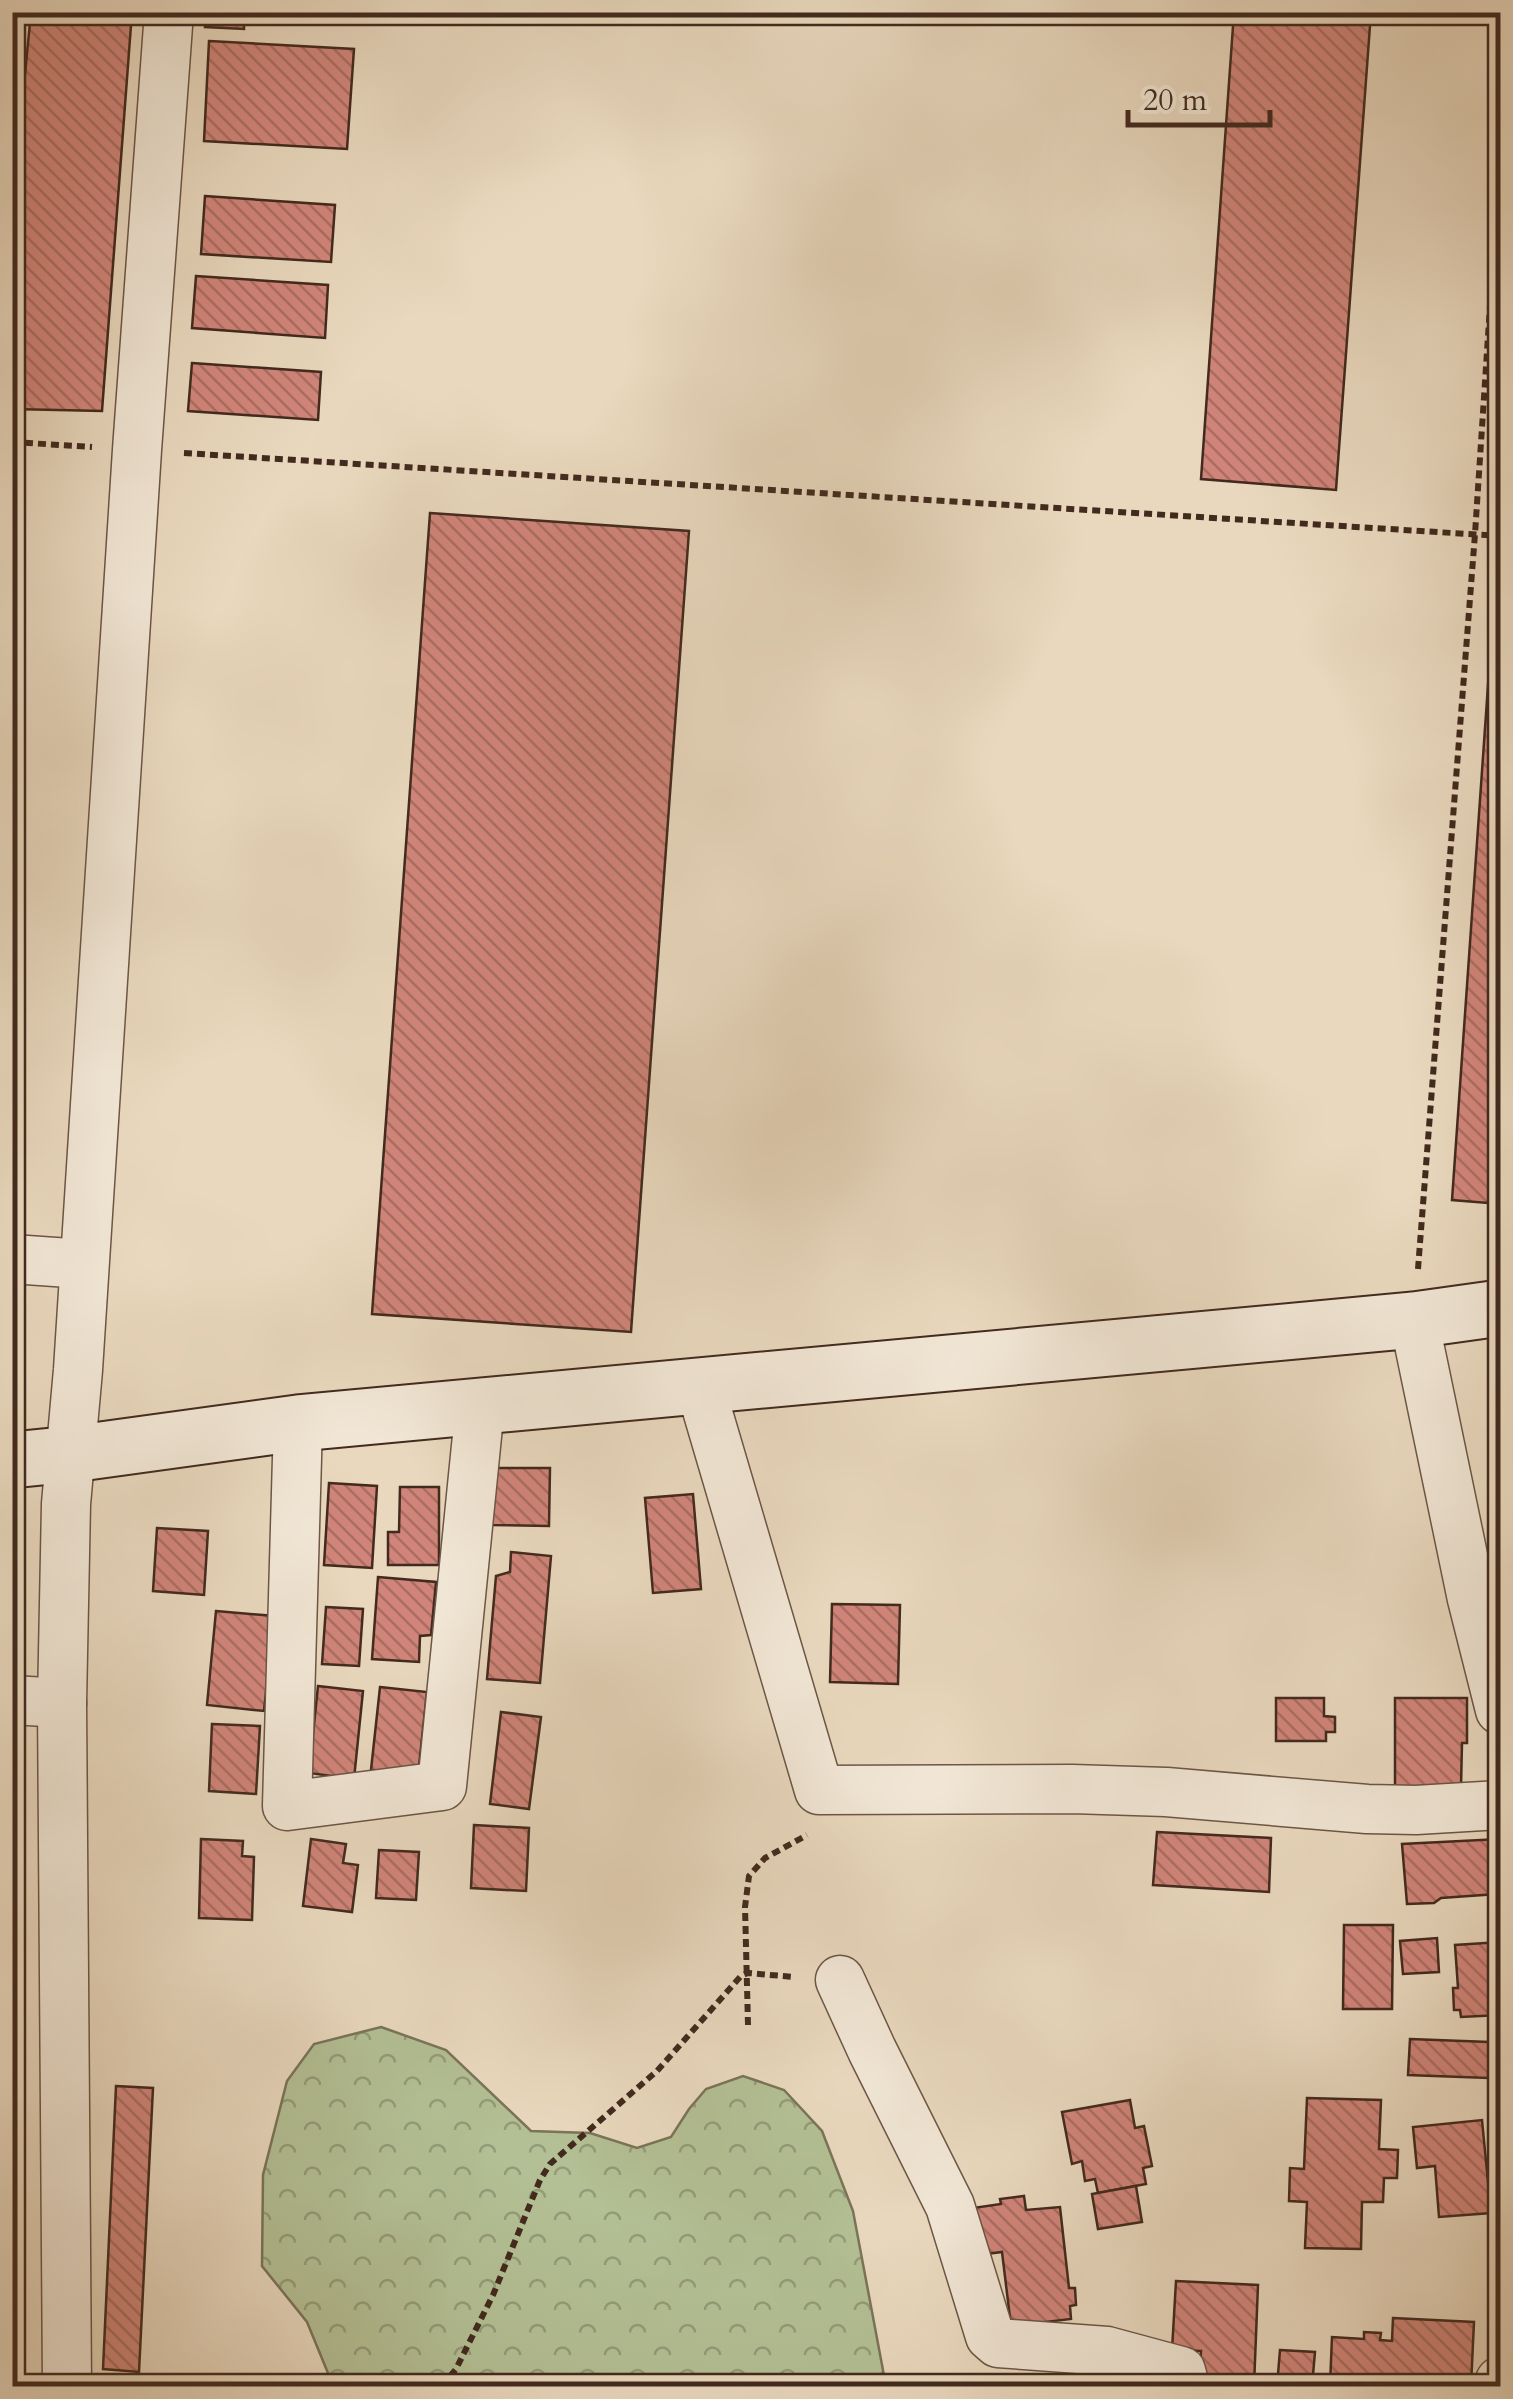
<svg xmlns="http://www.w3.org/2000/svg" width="1513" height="2399" font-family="Cardo,serif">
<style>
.forest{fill:url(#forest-crowns);stroke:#7a7459;stroke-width:2.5}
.building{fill:url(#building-back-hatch);stroke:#422a1e;stroke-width:2.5}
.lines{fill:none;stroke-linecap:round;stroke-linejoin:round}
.street-casing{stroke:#6c5646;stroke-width:51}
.secondary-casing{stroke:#422a1e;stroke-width:59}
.path{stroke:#422a1e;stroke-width:6;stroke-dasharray:8 5;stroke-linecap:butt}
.street{stroke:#f1e6d5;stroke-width:48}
.secondary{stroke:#f1e6d5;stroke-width:55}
</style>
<defs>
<pattern id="forest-crowns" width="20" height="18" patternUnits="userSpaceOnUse" patternTransform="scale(2.5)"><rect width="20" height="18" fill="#b3bf94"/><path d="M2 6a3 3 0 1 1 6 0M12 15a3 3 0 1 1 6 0" fill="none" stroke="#939b78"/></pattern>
<pattern id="building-back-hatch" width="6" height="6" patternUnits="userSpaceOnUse" patternTransform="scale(2.5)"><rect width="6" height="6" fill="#d1857a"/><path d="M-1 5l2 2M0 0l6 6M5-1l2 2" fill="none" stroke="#ab6d63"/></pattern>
</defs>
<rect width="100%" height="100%" fill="#e9d8be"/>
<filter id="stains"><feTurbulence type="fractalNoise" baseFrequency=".002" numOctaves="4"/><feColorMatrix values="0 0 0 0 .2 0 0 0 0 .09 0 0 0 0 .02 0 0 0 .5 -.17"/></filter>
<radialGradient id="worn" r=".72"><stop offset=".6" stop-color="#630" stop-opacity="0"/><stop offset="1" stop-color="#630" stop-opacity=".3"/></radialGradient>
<polygon class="forest" points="381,2027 446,2050 531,2131 590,2133 637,2148 671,2137 689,2109 706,2089 743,2076 784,2090 822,2131 853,2211 886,2386 330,2386 330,2378 307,2322 262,2266 263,2175 287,2081 314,2044"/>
<g class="building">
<polygon points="31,12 132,12 102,411 12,409 12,210"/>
<polygon points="206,12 244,12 244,29 205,27"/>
<polygon points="1234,12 1371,12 1336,490 1201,479"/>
<polygon points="209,41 354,49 347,149 204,141"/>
<polygon points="205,196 335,205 331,262 201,254"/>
<polygon points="196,276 328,285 325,338 192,328"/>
<polygon points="192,363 321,372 318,420 188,411"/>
<polygon points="430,513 689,531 631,1332 372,1314"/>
<polygon points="1496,571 1500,571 1500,1204 1452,1200"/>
<polygon points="489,1468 550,1468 549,1526 489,1525"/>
<polygon points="329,1483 377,1486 372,1568 324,1565"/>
<polygon points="400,1487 439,1487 439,1565 388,1565 388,1532 399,1532"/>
<polygon points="693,1494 701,1589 653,1593 645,1498"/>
<polygon points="157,1528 208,1531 204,1595 153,1591"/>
<polygon points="511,1552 551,1556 540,1683 487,1679 496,1576 510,1572"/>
<polygon points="378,1577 436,1582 431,1635 420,1636 419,1662 372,1659"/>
<polygon points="832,1604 900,1605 898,1684 830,1682"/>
<polygon points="326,1607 363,1609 359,1666 322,1664"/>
<polygon points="216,1611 274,1616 264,1711 207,1705"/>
<polygon points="318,1686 363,1691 354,1779 309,1773"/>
<polygon points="380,1687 427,1692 418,1775 371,1770"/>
<polygon points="1276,1698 1324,1698 1324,1716 1335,1717 1335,1732 1326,1732 1326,1741 1276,1741"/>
<polygon points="1395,1698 1467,1698 1467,1743 1462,1743 1461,1787 1395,1787"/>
<polygon points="501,1712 541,1717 529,1809 490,1804"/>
<polygon points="212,1724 260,1726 256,1794 209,1791"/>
<polygon points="474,1825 529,1828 526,1891 471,1888"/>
<polygon points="1157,1832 1271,1838 1269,1892 1153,1885"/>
<polygon points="201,1839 243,1841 242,1856 254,1857 252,1920 199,1918"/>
<polygon points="311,1839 346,1844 343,1863 358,1865 352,1912 303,1906"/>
<polygon points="1500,1839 1500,1890 1497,1894 1441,1898 1434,1903 1407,1904 1402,1844"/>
<polygon points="379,1850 419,1852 416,1900 376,1898"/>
<polygon points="1344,1925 1393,1925 1392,2009 1343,2009"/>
<polygon points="1437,1938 1439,1972 1403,1974 1400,1941"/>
<polygon points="1500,1942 1500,2015 1461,2017 1460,2010 1454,2010 1453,1988 1458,1988 1455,1945"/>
<polygon points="1410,2039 1489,2042 1488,2078 1408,2075"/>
<polygon points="116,2086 153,2088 139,2372 103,2369"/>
<polygon points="1307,2098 1381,2100 1379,2149 1398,2150 1397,2178 1384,2178 1383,2202 1362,2202 1361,2249 1305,2248 1307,2202 1289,2201 1290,2168 1304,2169"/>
<polygon points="1130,2100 1135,2128 1144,2126 1152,2166 1143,2168 1146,2184 1098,2193 1095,2179 1085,2181 1082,2161 1072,2164 1062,2112"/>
<polygon points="1482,2120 1491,2213 1439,2217 1435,2166 1417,2168 1413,2127"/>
<polygon points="1136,2186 1142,2222 1098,2229 1092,2194"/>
<polygon points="1024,2196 1026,2210 1060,2207 1069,2288 1075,2288 1076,2305 1070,2306 1071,2319 1011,2326 1002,2252 978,2255 973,2208 1001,2204 1000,2199"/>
<polygon points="1176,2281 1258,2285 1254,2386 1199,2386 1201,2351 1172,2350"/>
<polygon points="1393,2318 1474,2322 1471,2386 1330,2385 1332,2337 1364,2339 1364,2332 1381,2333 1380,2340 1392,2341"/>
<polygon points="1280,2350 1315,2352 1312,2386 1277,2386"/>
</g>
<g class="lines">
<defs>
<g id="street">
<polyline points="12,1259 84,1264"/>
<polyline points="1414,1320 1472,1599 1500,1710"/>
<polyline points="700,1386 819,1790 1072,1789 1166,1792 1367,1809 1416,1810 1500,1805"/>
<polyline points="298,1423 287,1806 442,1786 480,1406"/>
<polyline points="12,1700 62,1703"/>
<polyline points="840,1980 872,2050 950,2206 990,2336 998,2343 1107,2351 1181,2371 1185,2386"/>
<polyline points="67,2386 62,1703 66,1504 78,1370 137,450 169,12"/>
<polyline points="1500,2386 1500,2381"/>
</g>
<polyline id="secondary" points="12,1460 72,1454 298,1423 1414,1320 1500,1308"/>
</defs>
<use href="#street" class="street-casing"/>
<use href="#secondary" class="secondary-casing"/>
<g class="path">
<polyline points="12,442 92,447"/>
<polyline points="184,453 1500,536"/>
<polyline points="1418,1269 1475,534 1500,154"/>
<polyline points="748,2025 745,1907 749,1876 765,1858 807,1835"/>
<polyline points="442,2386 456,2369 493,2295 540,2180 550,2164 657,2071 741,1976 748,1973 794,1977"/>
</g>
<use href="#street" class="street"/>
<use href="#secondary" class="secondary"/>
</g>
<rect width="1513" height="2399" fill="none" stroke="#e9d8be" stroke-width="50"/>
<rect x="15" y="15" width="1483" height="2369" fill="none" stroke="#422a1e" stroke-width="5"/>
<rect x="25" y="25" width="1463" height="2349" fill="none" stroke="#422a1e" stroke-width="2.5"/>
<path d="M1128 110v15h142v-15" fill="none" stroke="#422a1e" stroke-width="5"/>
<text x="1143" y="110" font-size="30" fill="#422a1e" stroke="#f1e6d5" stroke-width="8" paint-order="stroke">20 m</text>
<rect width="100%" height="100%" filter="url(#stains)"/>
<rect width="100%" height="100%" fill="url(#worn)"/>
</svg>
